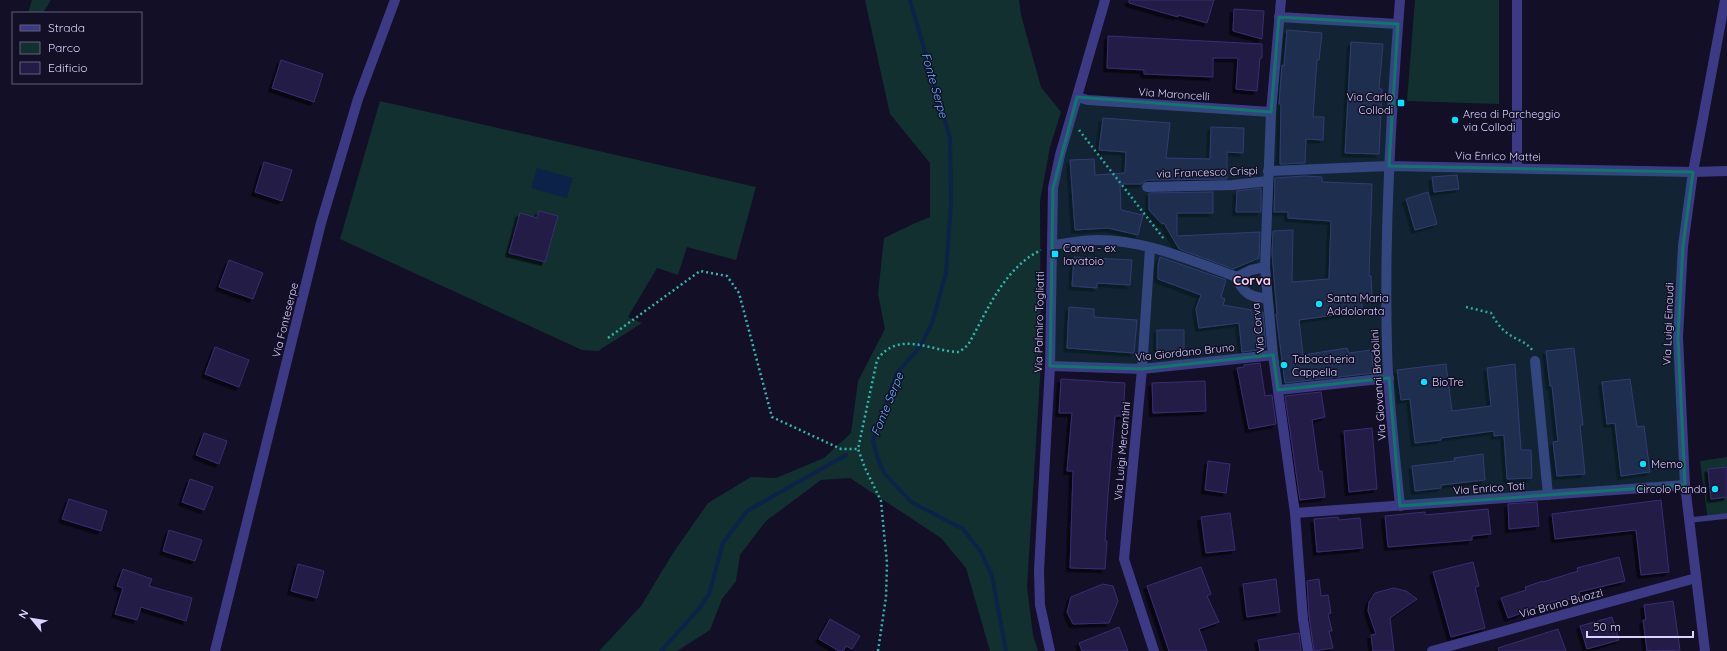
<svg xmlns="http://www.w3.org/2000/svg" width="1727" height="651" font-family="Quicksand,sans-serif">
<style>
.green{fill:#12302f;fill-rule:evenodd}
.water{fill:#0c2248}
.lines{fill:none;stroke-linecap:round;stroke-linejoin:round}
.stream{stroke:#0c2248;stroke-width:4}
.building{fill:#241b47;stroke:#3b2d73;filter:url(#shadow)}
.path{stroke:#2fb8b0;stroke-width:2.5;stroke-dasharray:2 3;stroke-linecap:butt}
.service{stroke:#3d3a85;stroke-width:5.5}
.minor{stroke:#3d3a85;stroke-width:10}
.tertiary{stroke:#3d3a85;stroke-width:10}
.marked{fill:#0f766e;fill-opacity:0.2;stroke:#0f766e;stroke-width:3;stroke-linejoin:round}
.poi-dot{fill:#00e5ff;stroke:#130f26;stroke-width:1.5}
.labels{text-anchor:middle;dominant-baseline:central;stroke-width:3;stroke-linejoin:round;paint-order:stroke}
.street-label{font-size:11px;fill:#d9d4ff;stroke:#130f26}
.poi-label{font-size:11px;fill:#d9d4ff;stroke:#130f26;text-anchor:start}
.water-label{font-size:12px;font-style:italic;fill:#62b6ff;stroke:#130f26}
.quarter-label{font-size:13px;font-weight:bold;fill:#ffd6f0;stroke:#130f26}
</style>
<defs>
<filter id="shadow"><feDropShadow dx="-3.5" dy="3.5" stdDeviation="0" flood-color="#0009"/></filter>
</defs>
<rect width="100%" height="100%" fill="#130f26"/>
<g class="green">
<polygon points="32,0 51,0 43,13 28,13"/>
<polygon points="865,0 1019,0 1021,15 1041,87 1061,112 1050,147 1040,201 1041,362 1027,587 1033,635 1038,651 990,651 966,568 941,538 850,478 821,480 766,521 740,555 736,581 722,599 710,630 677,651 599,651 641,606 673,553 708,503 751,477 776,478 824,458 851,433 858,381 885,329 878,294 884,238 913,224 930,217 930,163 890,114"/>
<polygon points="1415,0 1499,0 1499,104 1407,101"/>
<path d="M 380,101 L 756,187 L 736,260 L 687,247 L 678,275 L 657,268 L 628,317 L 642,323 L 598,351 L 582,350 L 340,239 ZM 539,211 L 558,216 L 545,262 L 509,252 L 520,214 L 537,218 Z"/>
<polygon points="1727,457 1727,518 1708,521 1700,461"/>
</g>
<polygon class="water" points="537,168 573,178 567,198 531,188"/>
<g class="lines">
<g class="stream">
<polyline points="910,0 950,138 951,203 946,273 932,323 920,347 897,373 873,440 878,460 885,474 911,502 963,529 981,552 992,576 1006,651"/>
<polyline points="661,651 698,610 709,594 723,543 747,511 846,455"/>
</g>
</g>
<g class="building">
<polygon points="1129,0 1214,0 1207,23 1178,15 1178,17 1129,3"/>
<polygon points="1234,9 1264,11 1262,39 1233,31"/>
<polygon points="1287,30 1322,33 1319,60 1317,60 1313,117 1324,117 1323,140 1306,139 1305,163 1280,164 1281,104 1279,104 1282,65 1284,66"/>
<polygon points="1108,36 1262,44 1262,58 1260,58 1257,91 1236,89 1238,58 1213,58 1213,77 1144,74 1144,70 1107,68"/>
<polygon points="1351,42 1383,44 1379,89 1382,89 1379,154 1345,153"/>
<polygon points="281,60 323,74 314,102 272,88"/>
<polygon points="1103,118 1170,123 1166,158 1210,159 1211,127 1244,128 1243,153 1227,152 1227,179 1147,180 1141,184 1120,184 1121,210 1143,215 1138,235 1108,228 1075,230 1070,160 1094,159 1095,175 1125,173 1126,152 1099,150"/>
<polygon points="264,162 292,170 282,201 255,192"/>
<polygon points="1457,175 1459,189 1434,192 1432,177"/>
<polygon points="1305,176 1322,177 1322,182 1372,184 1369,276 1371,276 1372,296 1362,297 1362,311 1299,320 1303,355 1347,348 1349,353 1371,350 1374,373 1285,383 1276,314 1277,314 1272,253 1273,231 1293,230 1292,282 1329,279 1331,221 1288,218 1288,212 1274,212 1275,178"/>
<polygon points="1261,188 1261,212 1236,212 1237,191"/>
<polygon points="1213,192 1213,213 1177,213 1177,236 1260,232 1259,258 1233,269 1179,249 1164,223 1162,224 1149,210 1149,193"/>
<polygon points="1428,192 1437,224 1415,230 1406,199"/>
<polygon points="539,211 558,216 545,262 509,253 520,213 537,218"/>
<polygon points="1074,257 1132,260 1130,285 1097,283 1097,288 1072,286"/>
<polygon points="1160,257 1226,280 1221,297 1225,299 1223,305 1263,312 1266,347 1258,348 1258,350 1242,352 1239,323 1199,328 1196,309 1201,295 1158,279 1158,265"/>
<polygon points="229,260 263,273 253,299 219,287"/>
<polygon points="1069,307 1094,309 1094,317 1137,320 1134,353 1067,348"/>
<rect x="1157" y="330" width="27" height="24"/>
<polygon points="215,347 249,360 239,387 205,374"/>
<polygon points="1574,348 1583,425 1580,425 1585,474 1557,476 1553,442 1558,441 1552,386 1550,386 1546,351"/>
<polygon points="1260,363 1265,396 1272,395 1276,424 1249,429 1237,368 1244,367 1244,365"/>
<polygon points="1446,364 1452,411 1491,406 1487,368 1515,364 1521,450 1531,450 1532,478 1507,479 1504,435 1494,436 1494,431 1441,438 1441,440 1415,443 1410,399 1401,400 1397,370"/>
<polygon points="1061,379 1125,383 1123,416 1115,416 1108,494 1105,541 1107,541 1105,569 1070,568 1073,471 1067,471 1072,413 1059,413"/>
<polygon points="1630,379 1637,427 1644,426 1650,472 1621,476 1615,423 1607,424 1602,382"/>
<polygon points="1205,381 1206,411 1153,413 1152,383"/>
<polygon points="1321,392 1325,417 1312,420 1319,471 1322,471 1325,497 1300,500 1285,396"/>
<polygon points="1372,428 1377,489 1349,492 1344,431"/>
<polygon points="204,433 227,441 219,464 196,455"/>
<polygon points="1483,454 1485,480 1441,485 1441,488 1415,491 1412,466 1455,461 1454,458"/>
<polygon points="1208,461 1230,464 1226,493 1205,490"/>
<polygon points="1727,467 1727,497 1711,499 1708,469"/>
<polygon points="190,479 213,487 204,510 182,502"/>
<polygon points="69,499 107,511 101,531 62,519"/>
<polygon points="1661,500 1669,572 1641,575 1636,530 1555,539 1552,514"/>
<polygon points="1537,502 1539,526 1509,529 1508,504"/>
<polygon points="1488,509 1491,534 1472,536 1472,540 1388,547 1385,516 1425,512 1425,515"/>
<polygon points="1230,513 1235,550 1206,553 1201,517"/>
<polygon points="1338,517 1339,520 1360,518 1363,548 1317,552 1314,519"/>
<polygon points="169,530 202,540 195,561 163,551"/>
<polygon points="1619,557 1625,581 1579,592 1580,596 1558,603 1557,600 1508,618 1501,598 1526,590 1525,587 1543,581 1543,582 1578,571 1577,568"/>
<polygon points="1473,562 1479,586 1475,587 1485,628 1451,637 1433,572"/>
<polygon points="298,564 324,571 317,598 291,591"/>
<polygon points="1201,567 1211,594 1207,596 1219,622 1199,629 1207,651 1169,651 1147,586"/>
<polygon points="123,569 152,579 149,586 192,598 186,621 141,607 137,620 115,614 123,588 117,586"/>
<polygon points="1276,579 1280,612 1247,617 1243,584"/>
<polygon points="1319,579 1321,596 1328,595 1331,613 1328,614 1332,631 1329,631 1333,648 1314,651 1309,616 1307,581"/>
<polygon points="1103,584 1113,586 1118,601 1109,623 1073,624 1067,612 1071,597"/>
<polygon points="1393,588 1406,591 1417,599 1390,618 1394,651 1373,651 1371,635 1376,634 1368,611 1369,602 1375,593"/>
<polygon points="1673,601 1680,650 1647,651 1643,620 1646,620 1644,605"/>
<polygon points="1612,617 1619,640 1587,649 1580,626"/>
<polygon points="830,619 860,636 852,649 846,646 843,651 839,651 819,639"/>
<polygon points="1119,627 1128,651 1082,651 1079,643"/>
<polygon points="1558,629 1566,651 1499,651 1498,648"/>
<polygon points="1299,633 1301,651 1260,651 1258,640"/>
</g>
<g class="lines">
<g class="path">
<polyline points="1079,130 1164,239"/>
<path d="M 1466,307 L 1491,313 C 1495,320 1500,328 1507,333 C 1516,340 1526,341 1533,351"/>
<polyline points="608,338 700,271 727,276 739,293 772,417 841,449 858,449"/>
<path d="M 878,651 L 886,597 L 887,563 L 884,533 L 881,501 L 865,468 L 858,449 L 877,360 C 899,329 932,352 959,352 L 968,345 C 988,310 1003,269 1041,250"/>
</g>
<polyline class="service" points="1690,520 1727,516"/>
<g class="minor">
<path d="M 1400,0 C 1391,115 1384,231 1387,347 C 1388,400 1395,454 1400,506"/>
<polyline points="1279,17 1398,24"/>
<polyline points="1077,97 1088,100 1271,112"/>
<polyline points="1517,168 1517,0"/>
<polyline points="1268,171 1389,166 1693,172"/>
<polyline points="1147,187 1233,185 1268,181"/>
<path d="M 1053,245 C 1068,243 1083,240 1098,240 C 1146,240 1192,261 1237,277"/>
<polyline points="1150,248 1142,369 1124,559 1154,651"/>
<path d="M 1237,277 C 1242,293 1251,298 1267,298"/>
<polyline points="1237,277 1251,270 1265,267"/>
<polyline points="1535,361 1548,495"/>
<polyline points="1050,366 1142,369 1273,355"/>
<polyline points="1278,390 1389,378"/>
<polyline points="1295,513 1685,485"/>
<polyline points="215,651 321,223 358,99 395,0"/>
<polyline points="1050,651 1040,605 1039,571 1050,366 1053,188 1060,155 1105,0"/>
<polyline points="1432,651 1696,578"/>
</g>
<g class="tertiary">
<polyline points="1281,0 1271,112 1265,267 1273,355 1295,513 1303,619 1308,651"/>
<polyline points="1693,172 1727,171"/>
<polyline points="1705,651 1685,485 1678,337 1683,246 1693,172 1725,0"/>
</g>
</g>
<path class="marked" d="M 1279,17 L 1398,24 L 1389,166 L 1693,172 L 1683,246 L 1678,337 L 1685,485 L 1400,506 L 1389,378 L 1278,390 L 1273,355 L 1142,369 L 1050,366 L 1053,188 L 1077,97 L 1271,112 Z"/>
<g class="poi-dot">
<rect x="1397" y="99" width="8" height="8" rx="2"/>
<circle cx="1455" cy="120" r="4"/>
<rect x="1051" y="250" width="8" height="8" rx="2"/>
<circle cx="1319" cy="304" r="4"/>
<circle cx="1284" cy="365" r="4"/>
<circle cx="1424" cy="382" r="4"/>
<circle cx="1643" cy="464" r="4"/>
<circle cx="1715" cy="489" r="4"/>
</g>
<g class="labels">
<g class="street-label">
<text transform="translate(1174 94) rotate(4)">Via Maroncelli</text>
<text transform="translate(1498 156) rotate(1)">Via Enrico Mattei</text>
<text transform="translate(1207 172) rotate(-2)">via Francesco Crispi</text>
<text transform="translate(285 320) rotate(-76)">Via Fonteserpe</text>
<text transform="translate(1039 322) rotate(-89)">Via Palmiro Togliatti</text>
<text transform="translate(1668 324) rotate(-88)">Via Luigi Einaudi</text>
<text transform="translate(1258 328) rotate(-96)">Via Corva</text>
<text transform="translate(1185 352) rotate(-6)">Via Giordano Bruno</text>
<text transform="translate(1378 385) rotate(-94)">Via Giovanni Brodolini</text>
<text transform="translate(1122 451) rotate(-85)">Via Luigi Mercantini</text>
<text transform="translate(1489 488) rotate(-4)">Via Enrico Toti</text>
<text transform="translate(1561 603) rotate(-15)">Via Bruno Buozzi</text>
</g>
<g class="poi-label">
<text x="1393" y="97" text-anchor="end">Via Carlo<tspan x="1393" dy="13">Collodi</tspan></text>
<text x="1463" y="114">Area di Parcheggio<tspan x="1463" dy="13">via Collodi</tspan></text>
<text x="1063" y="248">Corva - ex<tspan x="1063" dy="13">lavatoio</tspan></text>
<text x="1327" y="298">Santa Maria<tspan x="1327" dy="13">Addolorata</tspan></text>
<text x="1292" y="359">Tabaccheria<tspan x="1292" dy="13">Cappella</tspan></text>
<text x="1432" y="382">BioTre</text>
<text x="1651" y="464">Memo</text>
<text x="1707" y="489" text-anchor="end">Circolo Panda</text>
</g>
<g class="water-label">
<text transform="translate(935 85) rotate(74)">Fonte Serpe</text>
<text transform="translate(887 404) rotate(-68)">Fonte Serpe</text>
</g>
<g class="quarter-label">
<text x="1252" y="280">Corva</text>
</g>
</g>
<rect x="12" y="12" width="130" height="72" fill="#130f26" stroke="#625e7d"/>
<rect x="20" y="25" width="20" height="6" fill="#3d3a85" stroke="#625e7d"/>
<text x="48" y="32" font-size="12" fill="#d9d4ff">Strada</text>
<rect x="20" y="42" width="20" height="12" fill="#12302f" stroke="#625e7d"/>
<text x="48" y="52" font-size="12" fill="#d9d4ff">Parco</text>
<rect x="20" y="62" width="20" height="12" fill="#241b47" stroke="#625e7d"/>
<text x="48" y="72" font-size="12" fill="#d9d4ff">Edificio</text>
<g transform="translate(32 619) rotate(300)" stroke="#130f26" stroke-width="3" paint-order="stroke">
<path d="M0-3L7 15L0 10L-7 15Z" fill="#d9d4ff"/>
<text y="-6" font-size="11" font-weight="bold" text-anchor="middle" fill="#d9d4ff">N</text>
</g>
<path d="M1587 631v6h106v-6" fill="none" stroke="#d9d4ff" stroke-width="2"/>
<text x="1593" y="631" font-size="12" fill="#d9d4ff" stroke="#130f26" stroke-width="3" paint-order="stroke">50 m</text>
</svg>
